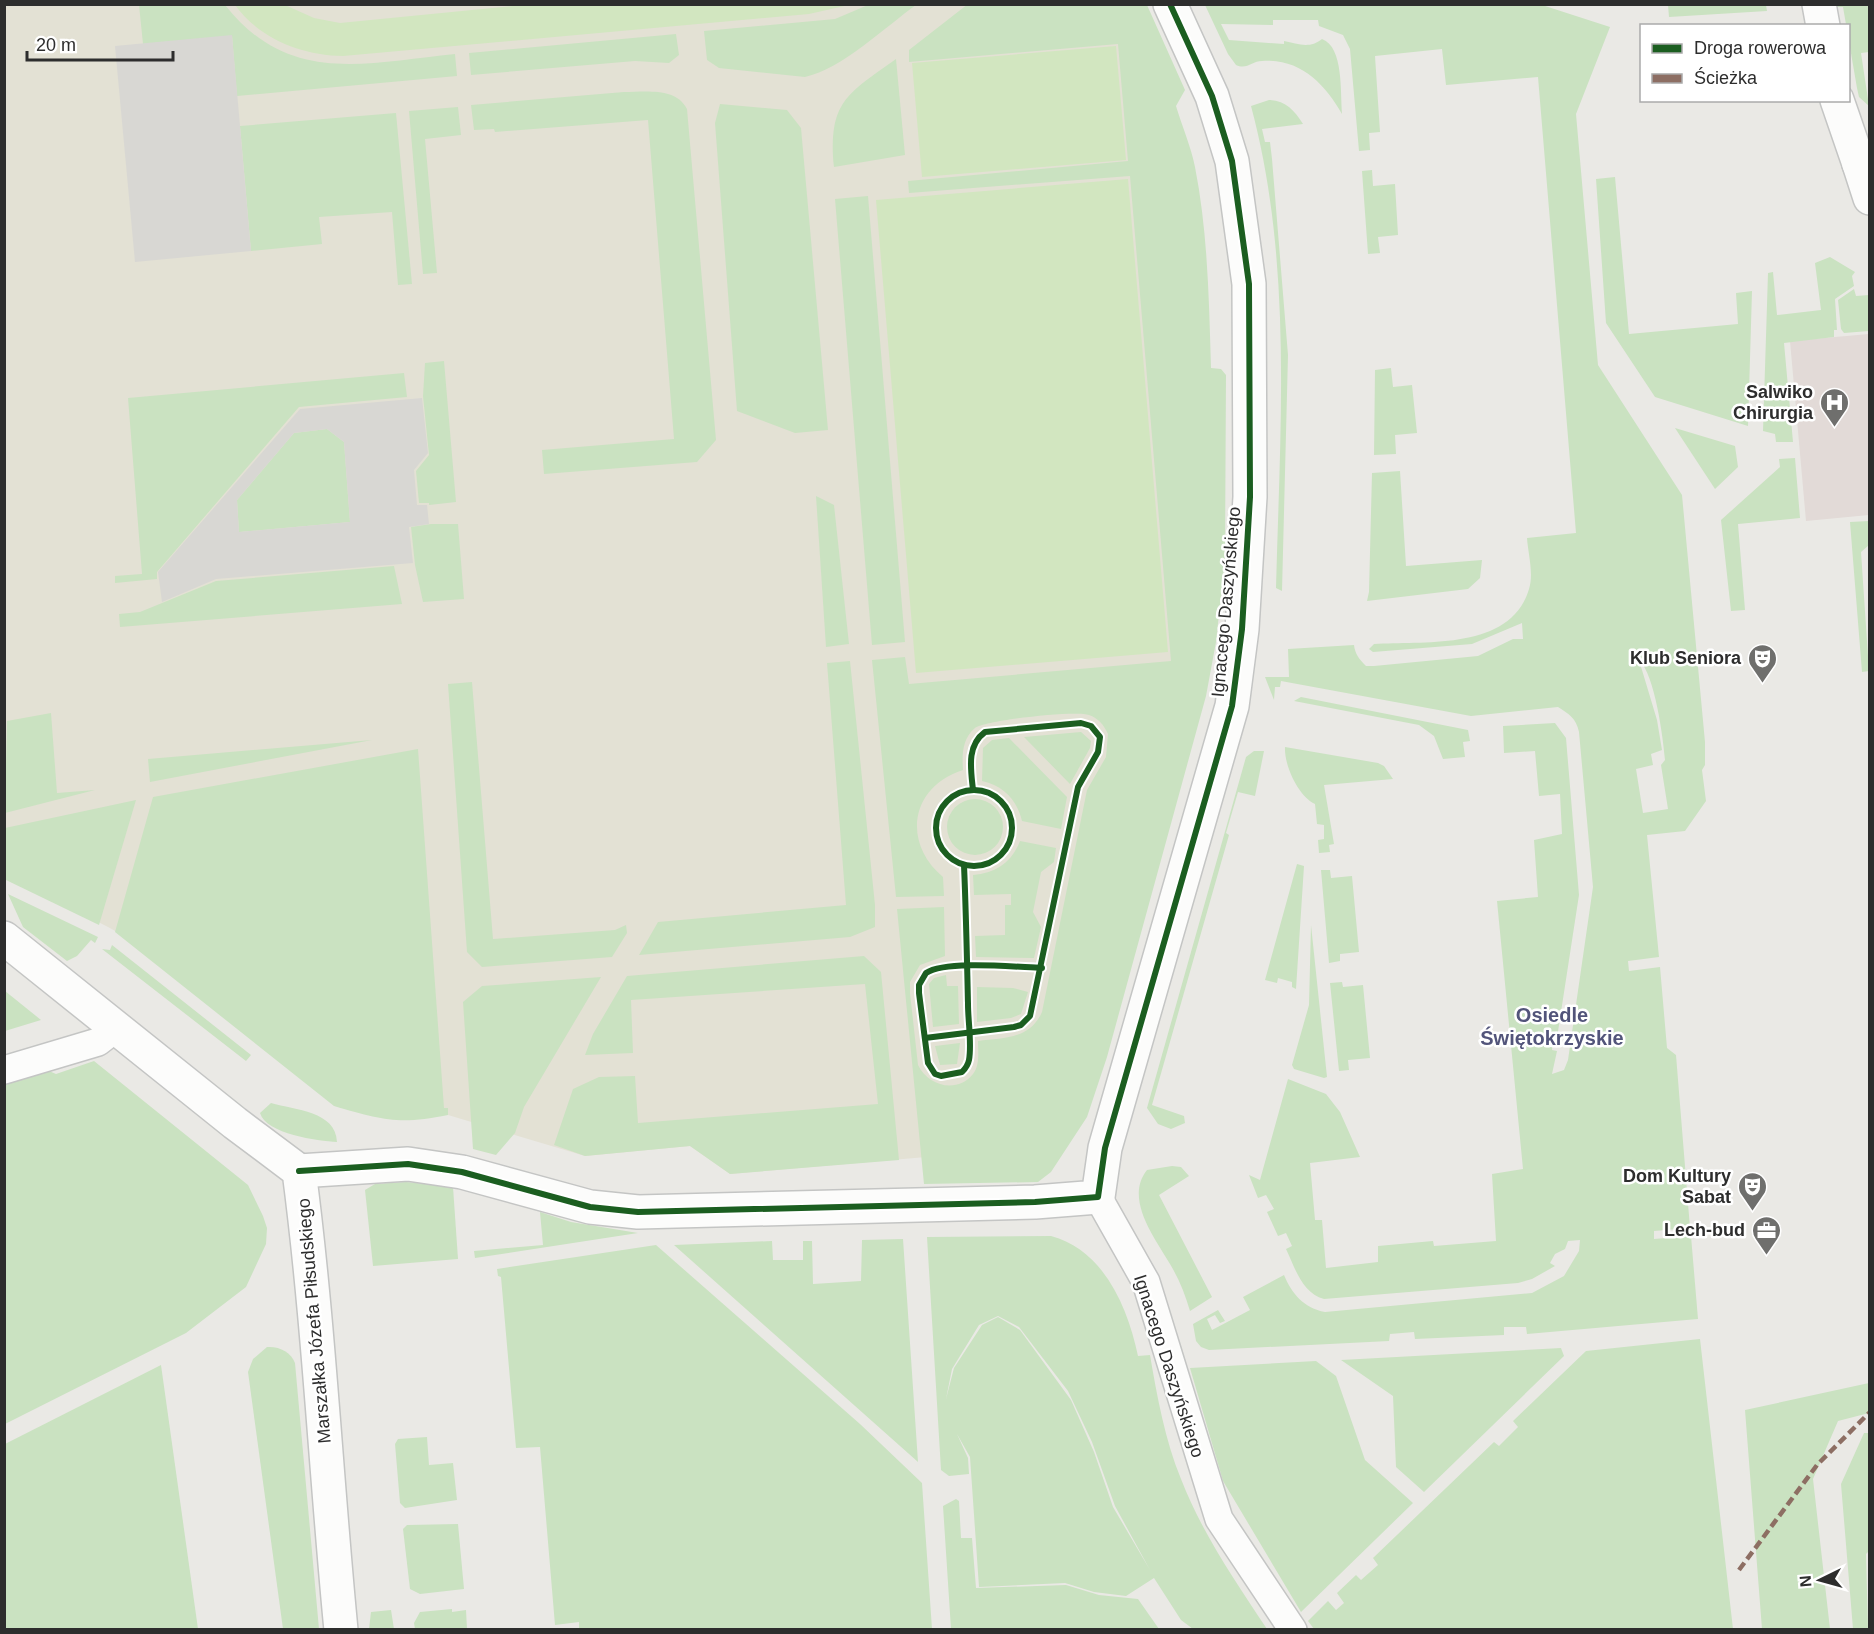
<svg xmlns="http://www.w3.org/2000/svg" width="1874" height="1634" font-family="Helvetica,sans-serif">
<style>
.education{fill:#e3e1d4}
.medical{fill:#e2dad7}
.green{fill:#cae2c1;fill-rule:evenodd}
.pitch{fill:#d2e6c0}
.plaza{fill:#d8d7d3;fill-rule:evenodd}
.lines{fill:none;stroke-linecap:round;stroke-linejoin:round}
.service-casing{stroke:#c4c5c4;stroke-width:30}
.minor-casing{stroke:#c4c5c4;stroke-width:36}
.service{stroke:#fcfcfb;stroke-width:27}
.minor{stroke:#fcfcfb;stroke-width:33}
.quiet{stroke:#8d6e63;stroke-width:4.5;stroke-dasharray:9 4.5;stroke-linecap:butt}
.cycleway-casing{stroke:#fff;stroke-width:10}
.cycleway{stroke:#1b5e20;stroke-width:6}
.labels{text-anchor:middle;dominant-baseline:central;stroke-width:5;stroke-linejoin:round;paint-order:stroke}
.poi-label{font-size:18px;font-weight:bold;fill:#2d2d2d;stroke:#fff;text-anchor:end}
.street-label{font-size:18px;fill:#2d2d2d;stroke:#fff}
.neighbourhood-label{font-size:20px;font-weight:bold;fill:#52547a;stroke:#fff}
</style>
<rect width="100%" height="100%" fill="#eae9e5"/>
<polygon class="education" points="4,5 1111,5 1120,24 1175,659 1068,1055 926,1157 730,1174 690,1146 585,1156 448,1115 108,927 7,875 4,850"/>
<polygon class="medical" points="1869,334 1869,515 1806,521 1790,341"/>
<g class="green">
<path d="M 968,4 L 1147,5 L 1185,90 L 1176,106 C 1182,126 1191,147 1195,167 C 1208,233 1209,302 1211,368 L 1221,369 L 1226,375 L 1225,558 L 1216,642 L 1206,696 L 1107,1057 L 1087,1117 L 1051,1172 L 1038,1182 L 924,1184 L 897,909 L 944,907 L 945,956 L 920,965 L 910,982 L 910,993 L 918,1065 C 928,1086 957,1094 973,1074 C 980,1065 978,1052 978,1041 C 1004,1038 1030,1039 1042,1012 L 1087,790 L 1106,757 L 1108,734 C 1104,725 1098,718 1089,715 C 1076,710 986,720 975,728 C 962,739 962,755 963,770 C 910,787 902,843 943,877 L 944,896 L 896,897 L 872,660 L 905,657 L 909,684 L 1171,661 L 1130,176 L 909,193 L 908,181 L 1128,161 L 1118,44 L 909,62 L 909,50 Z"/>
<path d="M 139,5 L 225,5 C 289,86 365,63 455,54 L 457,76 L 237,96 L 232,36 L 143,44 Z"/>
<path d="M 868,5 L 916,5 C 885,27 842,69 805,77 L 719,68 L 707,60 L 704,31 L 835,19 Z"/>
<path d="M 1205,5 L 1542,5 L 1610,27 L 1576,114 L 1598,365 L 1682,495 L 1705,742 L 1705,765 L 1702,770 L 1706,801 L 1685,831 L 1647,835 L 1659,957 L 1628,961 L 1629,971 L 1660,967 L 1667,1048 L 1676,1055 L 1690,1228 L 1654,1231 L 1654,1239 L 1691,1236 L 1698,1319 L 1527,1334 L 1526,1327 L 1504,1327 L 1504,1335 L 1415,1339 L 1414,1332 L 1390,1334 L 1389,1341 L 1209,1350 L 1201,1347 L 1196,1341 L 1193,1324 L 1218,1310 L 1225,1321 L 1220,1323 L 1215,1315 L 1207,1319 L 1212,1330 L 1250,1310 L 1243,1297 L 1284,1275 C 1292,1294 1304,1308 1325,1312 L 1532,1293 L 1564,1276 L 1579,1251 L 1580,1240 L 1568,1241 L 1565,1249 L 1555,1254 L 1550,1263 L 1555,1266 L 1532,1279 L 1518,1283 L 1324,1299 C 1302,1293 1295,1268 1286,1249 L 1292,1246 L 1286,1233 L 1278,1236 L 1267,1212 L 1274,1209 L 1266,1195 L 1258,1198 L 1249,1175 L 1260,1180 L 1288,1079 L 1326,1094 L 1340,1112 L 1360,1157 L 1310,1163 L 1315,1220 L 1322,1220 L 1326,1268 L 1378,1262 L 1378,1246 L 1433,1241 L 1434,1246 L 1496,1241 L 1492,1174 L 1523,1169 L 1497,901 L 1538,897 L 1534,840 L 1562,834 L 1560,794 L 1539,796 L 1535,751 L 1504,753 L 1503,726 L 1555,723 L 1566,738 L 1579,895 L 1557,1038 L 1553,1038 L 1552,1050 L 1557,1051 L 1552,1074 L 1564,1070 L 1568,1060 L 1593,887 L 1579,732 C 1576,718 1569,714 1558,707 L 1471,716 L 1281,681 L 1280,687 L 1275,687 L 1274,700 L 1265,677 L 1289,677 L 1288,649 L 1354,645 C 1355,654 1359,659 1366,666 L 1374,666 L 1478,656 L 1513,639 L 1523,639 L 1522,623 L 1472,644 L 1373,652 L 1369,649 L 1374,644 C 1424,641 1511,651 1529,589 C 1534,574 1528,553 1527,538 L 1576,533 L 1538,77 L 1446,85 L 1442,49 L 1375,56 L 1380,132 L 1369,133 L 1370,150 L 1359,151 L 1350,49 L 1343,35 L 1319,26 L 1318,20 L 1273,20 L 1273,25 L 1221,24 L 1229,40 L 1284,44 L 1284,41 C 1298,44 1310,49 1322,39 C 1344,47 1340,93 1342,114 C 1325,84 1300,58 1262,61 C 1252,61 1247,70 1236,65 L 1228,54 ZM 1639,660 C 1655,675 1663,737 1665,760 L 1661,765 L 1668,809 L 1643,813 L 1636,769 L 1653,765 L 1651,754 L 1662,750 L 1657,720 Z"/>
<polygon points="1668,5 1766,5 1767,11 1669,17"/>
<polygon points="1835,5 1869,5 1869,52 1861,53 1869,106 1859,97 1857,88 1843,7 1835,7"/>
<polygon points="676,34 679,55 669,63 635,61 471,75 469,53"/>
<path d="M 896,59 L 905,155 L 834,167 C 828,102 847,94 896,59 Z"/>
<path d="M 624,92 C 645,92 676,87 687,109 L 716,440 L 697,462 L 544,474 L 542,450 L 674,439 L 648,120 L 495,132 L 494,129 L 474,130 L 471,105 Z"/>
<path d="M 1269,100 C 1286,101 1294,110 1303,124 L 1262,129 L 1265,142 L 1270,142 L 1272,159 L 1288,355 L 1282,591 L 1276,588 C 1280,428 1293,262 1251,106 Z"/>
<polygon points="720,104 787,110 801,128 828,430 795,433 737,411 715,123"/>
<polygon points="458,107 461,135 425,139 437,273 423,274 409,111"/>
<polygon points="396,113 412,284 398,285 392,212 319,217 322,244 251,251 240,126"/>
<polygon points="1372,170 1373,186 1395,184 1398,235 1378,237 1380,253 1368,254 1362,171"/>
<polygon points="1615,177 1629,334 1738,324 1736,293 1752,291 1748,426 1655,397 1606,323 1596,179"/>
<polygon points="868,196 905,642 872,645 835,199"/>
<polygon points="1830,257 1855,272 1852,276 1854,286 1835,299 1837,330 1834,330 1834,337 1784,343 1793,442 1776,442 1775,434 1763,431 1768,273 1773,272 1777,315 1821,310 1815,263"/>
<polygon points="1854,289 1856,296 1869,295 1869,331 1844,333 1841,329 1838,300"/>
<polygon points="444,361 456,502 429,505 429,503 419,503 416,471 429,455 423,396 425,363"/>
<polygon points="1391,368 1393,387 1412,385 1417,433 1395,435 1396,454 1374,455 1375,370"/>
<polygon points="404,373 407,397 299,407 157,572 157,579 115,583 115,576 142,574 128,398"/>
<polygon points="1675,428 1735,446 1738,467 1715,489"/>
<polygon points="327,429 344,442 350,522 239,532 237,500 294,433"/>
<polygon points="1795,458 1800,518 1738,524 1745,610 1731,611 1721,520 1780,467 1779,459"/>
<polygon points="1400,471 1406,566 1482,560 1480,578 1468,589 1367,601 1369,592 1372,473"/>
<polygon points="816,496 834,505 849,644 826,647"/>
<polygon points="1869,521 1869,545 1861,552 1869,671 1862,672 1850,522"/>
<polygon points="431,524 458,524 464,599 423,602 415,565 411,527"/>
<polygon points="394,566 402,604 120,627 119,614 140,612 216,581"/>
<polygon points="850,661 875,905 875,927 850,937 639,955 658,922 846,905 827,663"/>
<polygon points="472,682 493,939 615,930 626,925 627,933 612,957 482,967 467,952 448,684"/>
<polygon points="1301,697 1468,730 1470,741 1463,742 1465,757 1443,759 1434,736 1419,725 1294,701"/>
<polygon points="51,713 57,793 95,790 5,813 7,721"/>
<polygon points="1081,732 1091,741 1090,748 1070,784 1024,737"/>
<path d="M 1009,738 L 1067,797 L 1061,829 L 1022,821 C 1017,800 1004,786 982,781 L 983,748 L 992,740 Z"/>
<polygon points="372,740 150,782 148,759"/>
<path d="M 1285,747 L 1378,763 L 1384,766 L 1393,779 L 1324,785 L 1334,844 L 1329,845 L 1330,852 L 1319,853 L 1318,840 L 1324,839 L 1324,825 L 1317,824 L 1315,804 C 1298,796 1284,765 1285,747 Z"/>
<path d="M 418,749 L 444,1108 L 448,1108 L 448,1115 C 399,1125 382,1120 334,1106 L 115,932 L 153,797 Z"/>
<polygon points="1254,751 1264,751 1255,796 1238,792 1226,833 1229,835 1152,1105 1184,1116 1185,1123 1171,1129 1158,1124 1147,1108 1246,757"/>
<circle cx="975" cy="827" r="28"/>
<polygon points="136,800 99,925 6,880 5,828"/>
<path d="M 1020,841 L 1056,848 L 1054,862 L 1041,872 L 1033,912 L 1041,927 L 1034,958 L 976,957 L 975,936 L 1005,935 L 1005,905 L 1011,905 L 1011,894 L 974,895 L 973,875 C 996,873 1012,862 1020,841 Z"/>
<polygon points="1297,864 1304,866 1296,989 1292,987 1292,982 1278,978 1277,983 1265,980"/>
<polygon points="1321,870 1330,870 1331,878 1352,876 1359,952 1340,954 1340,961 1329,963"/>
<polygon points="8,894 98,937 95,943 91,940 77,956 67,961 23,927"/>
<polygon points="1311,925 1327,1077 1324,1078 1294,1069 1292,1065 1309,1005"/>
<polygon points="112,945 251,1055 246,1061 102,949 110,950"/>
<polygon points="864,956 881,972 899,1160 730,1174 690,1146 585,1156 554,1145 573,1089 599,1077 635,1076 638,1123 878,1104 865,984 631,1000 633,1053 585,1055 593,1034 627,976"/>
<polygon points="946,975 947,986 958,986 959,1024 933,1027 929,984 934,978"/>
<polygon points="601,977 524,1107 515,1133 496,1155 473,1149 463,1002 482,986"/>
<polygon points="1342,982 1343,987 1363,985 1370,1058 1348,1060 1349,1070 1339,1071 1330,983"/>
<polygon points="977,987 1013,988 1028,992 1021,1014 1011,1018 977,1022"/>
<polygon points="5,991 41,1020 5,1031"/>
<polygon points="960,1043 957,1064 940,1065 935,1046"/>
<polygon points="94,1061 248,1185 263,1216 267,1228 266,1244 246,1287 186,1333 5,1424 5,1085 49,1071 56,1074"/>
<path d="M 271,1103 C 295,1110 336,1111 337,1142 C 318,1141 266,1134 260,1113 Z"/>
<path d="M 1172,1166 L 1181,1167 L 1189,1176 L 1159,1195 L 1212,1297 L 1190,1311 C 1185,1294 1179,1279 1170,1264 C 1155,1238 1124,1199 1147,1170 Z"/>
<polygon points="406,1182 453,1187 458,1259 373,1266 365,1190 375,1184"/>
<polygon points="540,1212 571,1222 638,1233 475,1258 474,1251 543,1245"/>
<path d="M 1051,1236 C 1104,1250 1128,1308 1138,1356 L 1150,1355 C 1157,1396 1165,1440 1181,1479 C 1202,1533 1235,1581 1267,1629 L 1193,1629 L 1181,1620 L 1154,1578 L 1126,1596 L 1094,1592 L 1065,1583 L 979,1587 L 970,1457 L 957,1434 L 968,1458 L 969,1474 L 949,1476 L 941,1470 L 927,1237 ZM 998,1316 L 1019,1327 L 1068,1391 L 1092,1442 L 1115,1506 L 1150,1570 L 1113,1507 L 1094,1452 L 1071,1400 L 1020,1330 L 998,1317 L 982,1325 L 954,1368 L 946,1399 L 952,1369 L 979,1325 Z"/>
<polygon points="903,1239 918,1462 674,1245 772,1241 773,1260 803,1260 803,1241 812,1241 813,1284 861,1281 862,1240"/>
<polygon points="656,1245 860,1424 922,1483 932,1629 579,1630 579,1622 555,1625 540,1447 516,1448 501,1277 498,1276 497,1269"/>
<polygon points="1700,1339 1733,1629 1314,1629 1308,1621 1328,1601 1336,1610 1344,1603 1337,1593 1356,1575 1361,1580 1378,1565 1373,1558 1494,1442 1499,1446 1518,1427 1513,1421 1586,1351"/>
<path d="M 267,1347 C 279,1346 291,1352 295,1363 L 319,1629 L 283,1629 L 248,1372 L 253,1359 Z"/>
<polygon points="1561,1348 1564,1356 1424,1492 1396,1467 1393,1396 1341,1360"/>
<polygon points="1316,1361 1336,1376 1365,1460 1413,1503 1301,1612 1223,1481 1190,1368"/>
<polygon points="161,1365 198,1629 5,1629 5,1444"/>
<polygon points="1869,1383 1869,1413 1838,1421 1813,1479 1830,1629 1762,1629 1745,1410"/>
<polygon points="1864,1433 1869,1433 1870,1550 1866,1554 1868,1629 1853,1629 1841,1484"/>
<polygon points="427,1437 429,1465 453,1463 457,1500 405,1508 400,1503 395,1444 398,1439"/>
<polygon points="956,1499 959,1501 961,1538 972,1538 976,1588 1066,1585 1099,1595 1138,1599 1159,1629 951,1629 943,1506"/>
<polygon points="458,1524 464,1589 420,1594 410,1589 403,1529 407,1525"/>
<polygon points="452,1609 452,1612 466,1610 467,1629 415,1629 414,1623 420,1612"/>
<polygon points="391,1610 394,1629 369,1629 371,1612"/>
</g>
<g class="pitch">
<path d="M 533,4 L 849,4 L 849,5 L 809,14 L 343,56 C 301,55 260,39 235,5 L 285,5 L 314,18 L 340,23 Z"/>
<polygon points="1116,46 1126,160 922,177 912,63"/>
<polygon points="1128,179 1168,652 916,673 876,200"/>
</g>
<g class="plaza">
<polygon points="232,35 251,251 135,262 115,46"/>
<path d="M 422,398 L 428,453 L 414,470 L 417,505 L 427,505 L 429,524 L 409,527 L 413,563 L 216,579 L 162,602 L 158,572 L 300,409 ZM 327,429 L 344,442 L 350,522 L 239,532 L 237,500 L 294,433 Z"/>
</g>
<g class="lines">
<defs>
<g id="service">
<polyline points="4,1070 98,1042 116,1028"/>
<polyline points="1098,1197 1146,1282 1219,1519 1293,1630"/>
</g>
<g id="minor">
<polyline points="1819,4 1823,26"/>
<polyline points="1837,100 1859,164"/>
<polyline points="1870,160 1859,164 1870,198"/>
<path d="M 4,938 L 235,1123 L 299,1171 C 319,1323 326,1477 341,1630"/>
<polyline points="299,1171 408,1164 462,1172 590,1207 638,1212 1035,1202 1098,1197 1105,1148 1232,706 1242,629 1250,497 1249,284 1232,161 1212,96 1170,4"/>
</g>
</defs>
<use href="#service" class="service-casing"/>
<use href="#minor" class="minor-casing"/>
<use href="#service" class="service"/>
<use href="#minor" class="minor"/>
<polyline class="quiet" points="1739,1570 1817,1465 1870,1412"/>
<defs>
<g id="cycleway">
<circle cx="974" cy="828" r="38"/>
<path d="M 964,865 C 966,911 967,958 968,1004 C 968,1022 972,1044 969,1060 C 968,1065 965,1069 962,1072 L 941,1076 L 935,1074 L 928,1063 L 919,993 L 919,985 L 926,973 C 946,960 1015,967 1042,968"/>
<path d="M 925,1038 L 1014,1027 L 1021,1025 L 1030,1016 L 1078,787 L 1098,752 L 1100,737 L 1091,726 L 1081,723 L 985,732 C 966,746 971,770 973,790"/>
<polyline points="299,1171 408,1164 462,1172 590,1207 638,1212 1035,1202 1098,1197 1105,1148 1232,706 1242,629 1250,497 1249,284 1232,161 1212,96 1170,4"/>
</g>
</defs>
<use href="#cycleway" class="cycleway-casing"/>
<use href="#cycleway" class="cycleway"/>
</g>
<defs>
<symbol id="hospital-pin" viewBox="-11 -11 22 30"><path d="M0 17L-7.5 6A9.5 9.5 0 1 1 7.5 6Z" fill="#6f6f6d" stroke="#fff"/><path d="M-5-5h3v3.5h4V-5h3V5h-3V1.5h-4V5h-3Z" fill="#fff"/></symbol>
<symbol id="theatre-pin" viewBox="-11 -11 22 30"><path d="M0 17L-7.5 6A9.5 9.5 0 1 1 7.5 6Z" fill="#6f6f6d" stroke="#fff"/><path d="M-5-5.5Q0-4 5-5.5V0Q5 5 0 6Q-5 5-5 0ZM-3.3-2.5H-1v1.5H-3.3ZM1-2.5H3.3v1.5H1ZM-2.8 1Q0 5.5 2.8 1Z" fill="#fff"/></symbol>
<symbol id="office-pin" viewBox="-11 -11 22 30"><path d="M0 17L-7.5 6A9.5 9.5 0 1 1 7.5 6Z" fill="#6f6f6d" stroke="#fff"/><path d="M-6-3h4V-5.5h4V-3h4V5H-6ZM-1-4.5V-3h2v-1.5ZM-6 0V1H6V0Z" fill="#fff"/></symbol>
</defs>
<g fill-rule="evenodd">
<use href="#hospital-pin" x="1818" y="386" width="33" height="45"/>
<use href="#theatre-pin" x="1746" y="642" width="33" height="45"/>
<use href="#theatre-pin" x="1736" y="1170" width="33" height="45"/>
<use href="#office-pin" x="1750" y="1214" width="33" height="45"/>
</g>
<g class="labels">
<g class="poi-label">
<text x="1813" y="392">Salwiko<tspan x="1813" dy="21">Chirurgia</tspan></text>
<text x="1741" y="658">Klub Seniora</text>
<text x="1731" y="1176">Dom Kultury<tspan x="1731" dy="21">Sabat</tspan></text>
<text x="1745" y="1230">Lech-bud</text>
</g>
<g class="street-label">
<text transform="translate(1226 602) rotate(-85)">Ignacego Daszyńskiego</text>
<text transform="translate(314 1321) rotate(-95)">Marszałka Józefa Piłsudskiego</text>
<text transform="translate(1169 1366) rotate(72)">Ignacego Daszyńskiego</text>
</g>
<g class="neighbourhood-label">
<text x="1552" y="1015">Osiedle<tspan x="1552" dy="23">Świętokrzyskie</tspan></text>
</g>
</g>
<rect width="1874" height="1634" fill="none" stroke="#2d2d2d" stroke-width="12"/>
<rect x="1640" y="24" width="210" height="78" fill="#ffffff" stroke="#ababab" stroke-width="1.5"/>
<rect x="1652" y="44" width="30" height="9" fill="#1b5e20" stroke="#ababab" stroke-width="1.5"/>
<text x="1694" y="54" font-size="18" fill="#2d2d2d">Droga rowerowa</text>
<rect x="1652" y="74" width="30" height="9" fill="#8d6e63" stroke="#ababab" stroke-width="1.5"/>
<text x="1694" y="84" font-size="18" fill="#2d2d2d">Ścieżka</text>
<g transform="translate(1820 1580) rotate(265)" stroke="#ffffff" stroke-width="4.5" paint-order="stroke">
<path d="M0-4.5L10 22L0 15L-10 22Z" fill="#2d2d2d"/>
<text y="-9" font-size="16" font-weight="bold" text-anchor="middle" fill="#2d2d2d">N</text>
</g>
<path d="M27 51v9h146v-9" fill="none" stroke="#2d2d2d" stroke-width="3"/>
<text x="36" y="51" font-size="18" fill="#2d2d2d" stroke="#ffffff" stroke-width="4.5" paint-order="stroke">20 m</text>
</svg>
